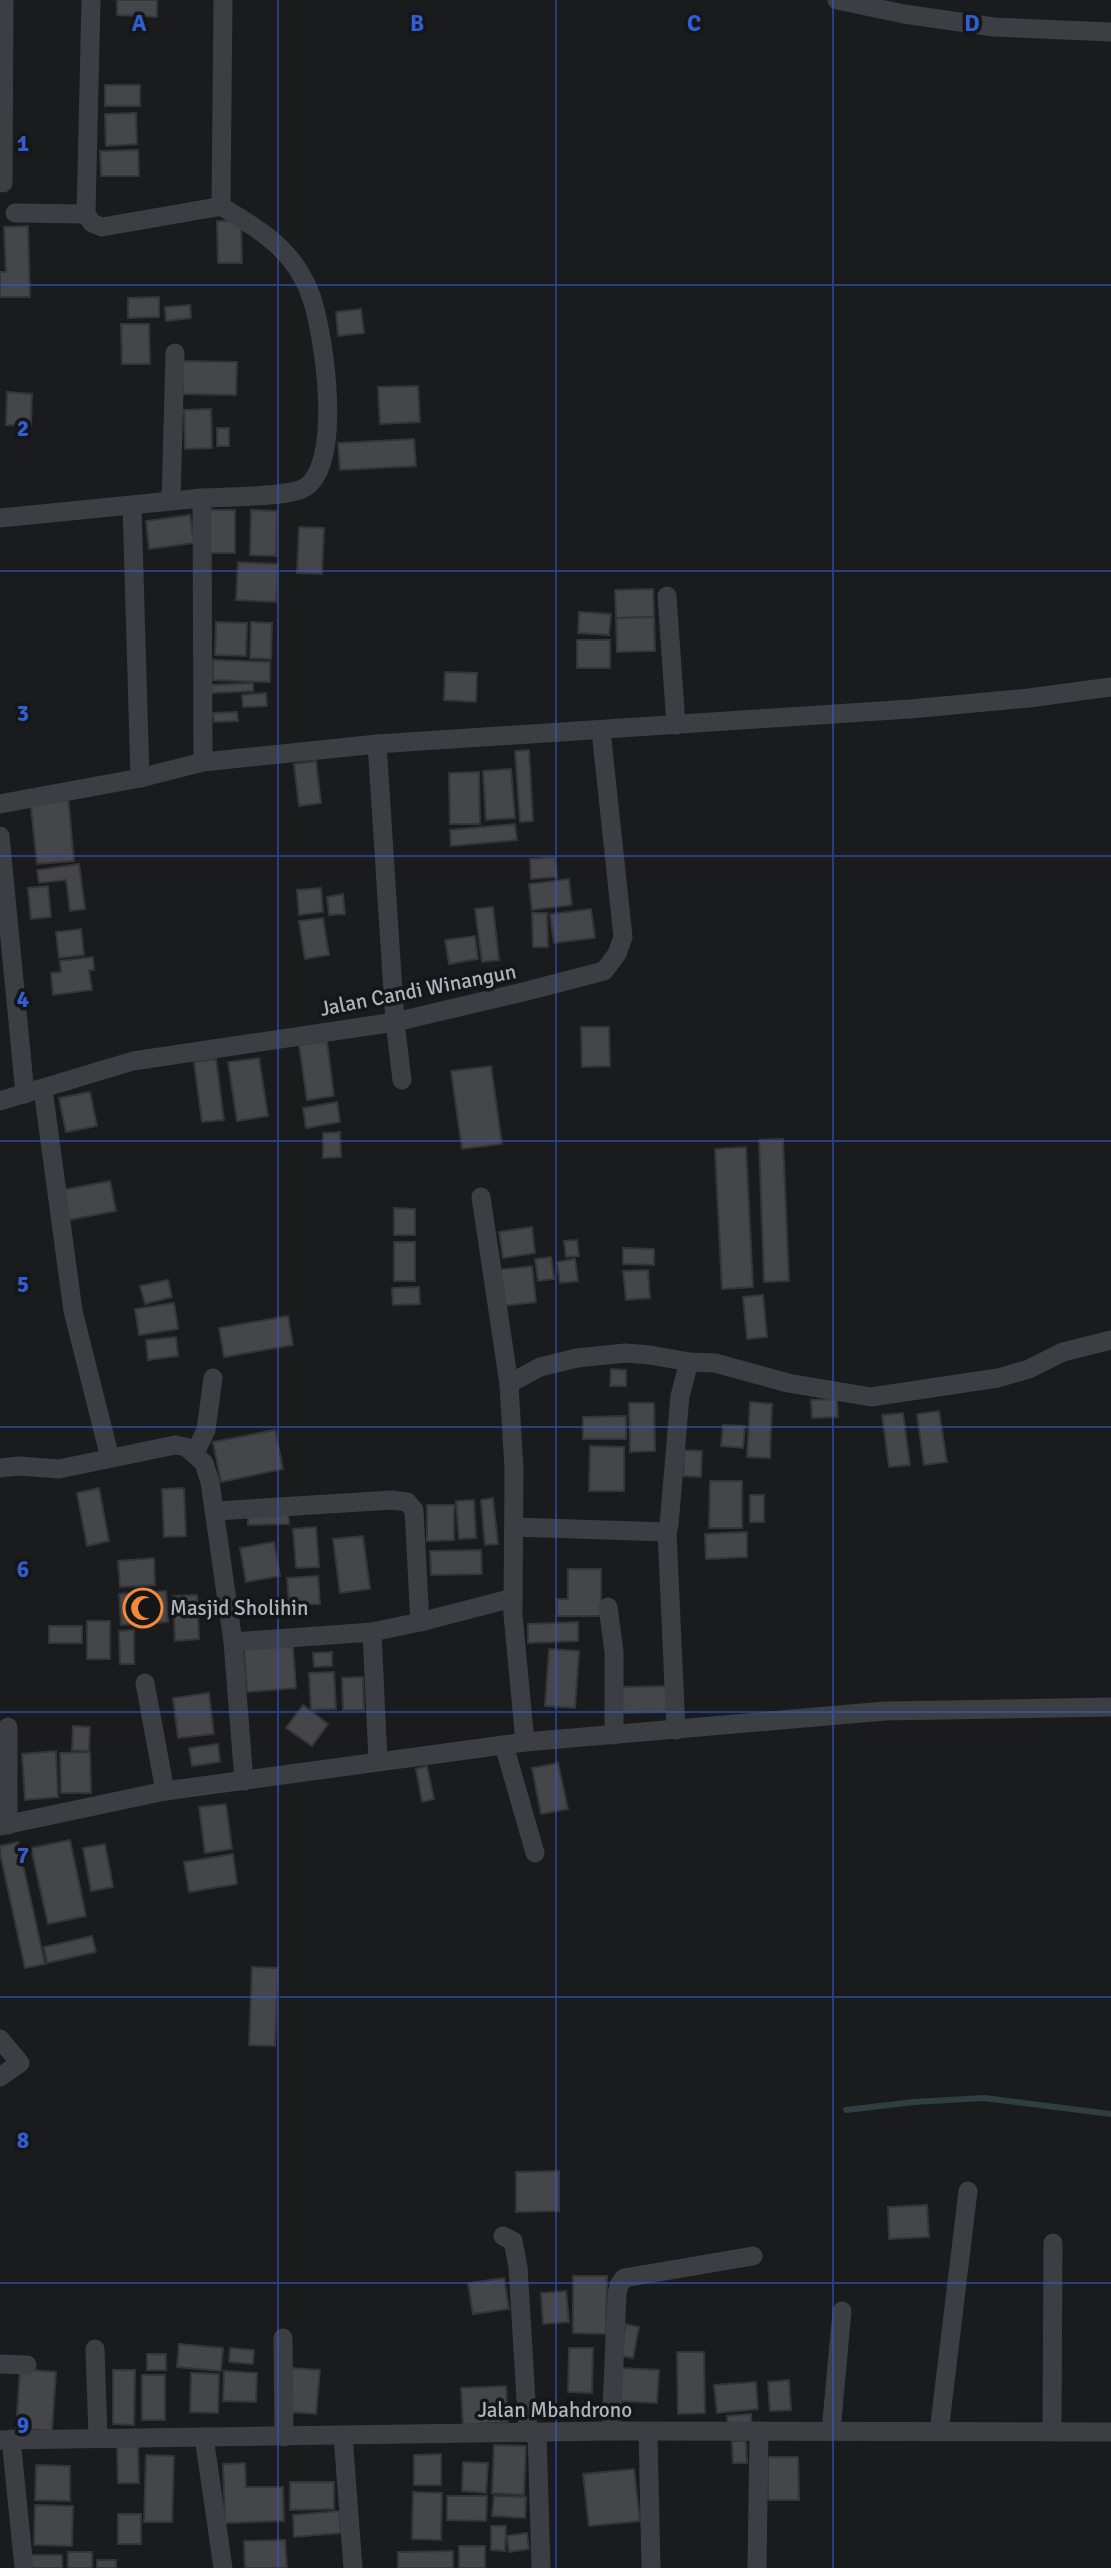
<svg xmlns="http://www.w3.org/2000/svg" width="1111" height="2568" font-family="Signika,sans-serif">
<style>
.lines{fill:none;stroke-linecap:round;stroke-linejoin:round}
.stream{stroke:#2f3e41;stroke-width:6}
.building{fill:#44464a;stroke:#343539;stroke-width:2}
.street{stroke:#3b3e42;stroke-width:19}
.grid{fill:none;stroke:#335dd4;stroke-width:2;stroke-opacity:0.55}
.labels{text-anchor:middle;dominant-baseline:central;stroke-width:7;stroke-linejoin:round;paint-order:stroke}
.street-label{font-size:21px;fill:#adb5bc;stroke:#151618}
.poi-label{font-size:21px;fill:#adb5bc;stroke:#151618;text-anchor:start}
.grid-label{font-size:23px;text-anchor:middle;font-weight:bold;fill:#335dd4;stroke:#151618;stroke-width:7;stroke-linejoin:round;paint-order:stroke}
</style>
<rect width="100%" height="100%" fill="#1a1b1d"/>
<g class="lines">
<polyline class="stream" points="846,2110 914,2102 984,2098 1111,2114"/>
</g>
<g class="building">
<polygon points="117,0 157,0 157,17 117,15"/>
<rect x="105" y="85" width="35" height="21"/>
<polygon points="136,113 137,144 106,146 105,114"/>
<polygon points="138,150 139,176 101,176 100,151"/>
<polygon points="217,221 241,221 242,263 218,263"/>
<polygon points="28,226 30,297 0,297 0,272 6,272 4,227"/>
<polygon points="159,297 159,317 128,318 128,298"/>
<polygon points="190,305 191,318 166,321 165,307"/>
<polygon points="361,309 364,333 338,336 336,312"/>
<polygon points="121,324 149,324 150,364 122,364"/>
<polygon points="183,361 237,362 236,395 183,394"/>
<polygon points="418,386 420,422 380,424 378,387"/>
<polygon points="7,392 32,394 31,426 6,425"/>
<polygon points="211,409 212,448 185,449 184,410"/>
<rect x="217" y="428" width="12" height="18"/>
<polygon points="414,439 416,466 340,470 338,443"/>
<polygon points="207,510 235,510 235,553 208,553"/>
<polygon points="251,510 277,511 276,556 250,555"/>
<polygon points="190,515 194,543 149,549 146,521"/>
<polygon points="299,527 324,528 322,574 297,573"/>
<polygon points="238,562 278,564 276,602 236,600"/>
<polygon points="653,589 654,617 616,618 615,590"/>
<polygon points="579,612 611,614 609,635 578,633"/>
<polygon points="654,617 655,651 617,652 616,618"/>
<polygon points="216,622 247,623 246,656 215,655"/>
<polygon points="251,622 272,623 271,659 250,658"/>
<rect x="577" y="640" width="33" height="28"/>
<polygon points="213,660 270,662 270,682 213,680"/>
<polygon points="445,672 477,673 476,702 444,700"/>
<polygon points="253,683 253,691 212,693 211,685"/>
<polygon points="266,693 267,706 243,707 242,695"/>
<polygon points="237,712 238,721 214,722 213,713"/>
<polygon points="529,750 533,821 520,822 515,751"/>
<polygon points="316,761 321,803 299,806 294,764"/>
<polygon points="511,769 515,818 486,820 483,771"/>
<polygon points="479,772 480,824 450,824 449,773"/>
<polygon points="68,796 74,861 37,864 30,799"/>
<polygon points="515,824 517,840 451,846 450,830"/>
<polygon points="555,857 557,877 531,879 530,859"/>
<polygon points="79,864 85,909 70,911 66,880 39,883 37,870"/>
<polygon points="569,879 572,905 532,910 529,884"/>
<polygon points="48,886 51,917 31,919 28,888"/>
<polygon points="321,888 323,912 299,915 297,890"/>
<polygon points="343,894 345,914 329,915 327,897"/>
<polygon points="493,907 499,960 482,962 475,909"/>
<polygon points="591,909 595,938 554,943 550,914"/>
<polygon points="532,913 547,913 548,947 533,947"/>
<polygon points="323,918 329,955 305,959 299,921"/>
<polygon points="81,929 84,955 59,958 56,932"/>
<polygon points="475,936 478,959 449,964 445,940"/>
<polygon points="93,957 94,970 89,970 92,990 53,995 51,973 61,972 60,961"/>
<polygon points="581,1027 609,1027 610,1066 582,1067"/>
<polygon points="327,1041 334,1096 307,1100 299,1045"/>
<polygon points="259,1058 268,1116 237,1121 228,1062"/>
<polygon points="216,1059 224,1120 202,1122 194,1062"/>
<polygon points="491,1066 502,1144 462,1149 451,1071"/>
<polygon points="90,1092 97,1126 66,1132 59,1098"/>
<polygon points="337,1102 340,1122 306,1128 303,1108"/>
<polygon points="340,1132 341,1157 323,1158 323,1133"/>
<polygon points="783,1139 789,1281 764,1282 759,1140"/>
<polygon points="746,1147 753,1287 722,1289 715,1149"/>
<polygon points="110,1181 116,1211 68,1220 62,1190"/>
<polygon points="394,1208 415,1209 415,1235 394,1235"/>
<polygon points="532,1227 535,1253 503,1258 499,1232"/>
<polygon points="577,1240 579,1256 566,1257 564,1241"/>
<rect x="394" y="1242" width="21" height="39"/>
<polygon points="623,1248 654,1249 654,1265 623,1264"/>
<polygon points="551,1257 554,1279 538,1281 535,1259"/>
<polygon points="575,1259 578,1281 560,1283 557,1262"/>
<polygon points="532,1266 536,1302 501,1306 497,1270"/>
<polygon points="648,1270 650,1298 626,1300 623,1271"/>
<polygon points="168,1280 172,1297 145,1304 140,1286"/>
<polygon points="419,1287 420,1304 393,1305 392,1288"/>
<polygon points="763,1295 767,1337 747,1339 743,1297"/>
<polygon points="174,1303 178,1329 139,1335 135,1309"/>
<polygon points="288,1316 293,1345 224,1357 219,1328"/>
<polygon points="176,1337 178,1356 148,1360 146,1340"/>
<polygon points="611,1369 626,1370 626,1386 610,1386"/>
<polygon points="837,1399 838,1417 812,1418 811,1400"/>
<polygon points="750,1402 772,1404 770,1458 747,1457"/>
<polygon points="629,1403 654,1403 655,1451 630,1452"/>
<polygon points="939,1411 947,1462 924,1465 917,1414"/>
<polygon points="903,1413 910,1465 889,1467 882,1415"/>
<polygon points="626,1416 626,1439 583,1439 583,1417"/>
<polygon points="723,1425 745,1426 743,1448 721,1446"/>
<polygon points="275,1430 283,1469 221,1482 213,1442"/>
<polygon points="590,1446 624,1447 624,1491 589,1491"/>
<polygon points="684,1450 702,1451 701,1477 683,1476"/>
<polygon points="710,1481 742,1481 742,1528 709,1528"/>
<polygon points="99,1488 109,1541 87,1546 77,1493"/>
<polygon points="184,1488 186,1536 164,1537 162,1489"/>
<rect x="750" y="1495" width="14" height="27"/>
<polygon points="493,1498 498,1544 485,1545 481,1500"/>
<polygon points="474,1500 476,1538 459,1539 456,1501"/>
<polygon points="427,1505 454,1505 454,1540 427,1541"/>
<polygon points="288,1509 289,1524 248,1525 248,1510"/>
<polygon points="316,1527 319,1567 296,1568 293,1529"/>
<polygon points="747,1532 747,1557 706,1559 705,1534"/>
<polygon points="363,1536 370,1589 340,1593 333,1539"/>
<polygon points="274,1542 280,1576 246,1582 240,1548"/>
<polygon points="481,1550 482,1574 431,1575 430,1551"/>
<polygon points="154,1558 155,1585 120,1587 118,1561"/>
<polygon points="568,1569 601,1569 601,1616 557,1616 557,1599 568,1599"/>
<polygon points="318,1576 320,1604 289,1605 287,1578"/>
<polygon points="166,1591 168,1622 121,1625 119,1594"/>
<polygon points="197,1595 199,1639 175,1641 173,1596"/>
<rect x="87" y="1621" width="23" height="38"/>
<polygon points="578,1622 578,1641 528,1643 528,1624"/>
<rect x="49" y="1626" width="33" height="17"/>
<polygon points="134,1630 134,1664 120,1664 119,1631"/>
<polygon points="293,1646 296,1688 247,1692 244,1649"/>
<polygon points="549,1649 579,1651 575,1708 545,1706"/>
<polygon points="332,1652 332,1666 314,1667 313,1653"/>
<polygon points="334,1672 336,1709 311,1710 309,1673"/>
<polygon points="363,1677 364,1710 343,1710 342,1678"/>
<polygon points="672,1686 672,1712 617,1713 617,1687"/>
<polygon points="209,1693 214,1734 178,1738 173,1698"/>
<polygon points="303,1705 328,1724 312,1746 286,1728"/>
<polygon points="73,1726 90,1727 89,1751 72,1750"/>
<polygon points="218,1744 220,1762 192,1766 189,1748"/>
<polygon points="56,1751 58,1797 25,1800 22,1754"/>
<polygon points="90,1752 91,1793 61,1793 60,1753"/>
<polygon points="558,1763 568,1809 541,1814 532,1768"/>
<polygon points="427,1766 434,1799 422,1802 416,1769"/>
<polygon points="226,1804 232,1849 205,1853 199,1807"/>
<polygon points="70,1840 86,1916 48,1924 31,1848"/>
<polygon points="18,1842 45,1964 25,1968 0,1853 0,1846"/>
<polygon points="105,1844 113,1887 91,1891 83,1848"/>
<polygon points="233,1854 237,1884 189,1892 184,1862"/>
<polygon points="92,1936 96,1952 47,1963 44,1947"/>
<polygon points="252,1967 278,1968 275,2046 249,2045"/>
<polygon points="559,2171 559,2211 516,2212 516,2172"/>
<polygon points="927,2205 929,2237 889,2239 888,2207"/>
<polygon points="573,2276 607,2276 606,2334 573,2333"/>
<polygon points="504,2278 509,2309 473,2314 468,2283"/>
<polygon points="566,2291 569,2322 543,2324 541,2293"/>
<polygon points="626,2324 639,2327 633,2358 620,2356"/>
<polygon points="179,2344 223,2348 221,2371 177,2367"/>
<polygon points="230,2348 254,2350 253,2364 229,2362"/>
<polygon points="569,2348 593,2348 592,2393 568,2392"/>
<polygon points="677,2352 704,2352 705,2413 678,2414"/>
<rect x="147" y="2354" width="19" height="16"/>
<polygon points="292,2368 320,2370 316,2414 289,2412"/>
<polygon points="620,2368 659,2370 657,2403 618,2401"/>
<polygon points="20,2369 56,2372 52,2431 16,2428"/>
<polygon points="113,2370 135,2370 134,2425 113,2424"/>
<polygon points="224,2371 257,2373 256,2402 223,2401"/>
<polygon points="191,2373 219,2374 218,2413 190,2412"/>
<rect x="142" y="2375" width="23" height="45"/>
<polygon points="789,2380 791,2410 770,2411 768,2382"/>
<polygon points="756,2382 758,2409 717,2413 714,2385"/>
<polygon points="506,2386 508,2422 463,2425 461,2388"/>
<polygon points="751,2414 752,2427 728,2429 727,2416"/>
<polygon points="732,2441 746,2441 747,2463 733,2463"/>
<polygon points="494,2445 526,2446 524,2495 492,2493"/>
<polygon points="117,2446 138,2446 139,2483 118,2483"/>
<polygon points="441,2454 441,2485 414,2485 414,2455"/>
<polygon points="146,2455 174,2456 172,2522 144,2522"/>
<polygon points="768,2457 798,2457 799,2500 768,2500"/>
<polygon points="463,2462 488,2463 486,2493 462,2491"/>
<polygon points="245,2463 246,2487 283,2487 284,2521 225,2523 223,2464"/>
<polygon points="36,2465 70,2466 70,2501 35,2500"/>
<polygon points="634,2469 640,2521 589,2526 583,2474"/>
<polygon points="290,2482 334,2482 334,2509 290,2510"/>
<polygon points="413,2492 442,2493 441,2540 412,2539"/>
<polygon points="447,2496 487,2496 486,2521 447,2520"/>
<polygon points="494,2496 526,2497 525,2518 492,2516"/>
<polygon points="35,2505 73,2506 72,2546 34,2545"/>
<polygon points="339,2511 341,2533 294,2537 293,2515"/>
<rect x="118" y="2514" width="23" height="30"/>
<polygon points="491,2526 506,2526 505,2551 491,2550"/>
<polygon points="527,2533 529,2549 509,2552 507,2536"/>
<polygon points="285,2540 287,2568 245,2568 244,2541"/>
<rect x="459" y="2546" width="26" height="22"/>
<polygon points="453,2551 453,2568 398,2568 398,2552"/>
<rect x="68" y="2552" width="24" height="16"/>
<rect x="27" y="2555" width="35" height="13"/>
<rect x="97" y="2560" width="19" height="8"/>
</g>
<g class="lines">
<g class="street">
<polyline points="91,0 86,214 92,223 102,227 217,207 221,202 223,0"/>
<polyline points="837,0 904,14 994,27 1111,32"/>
<polyline points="3,183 4,0"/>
<polyline points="15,213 86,214"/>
<path d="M 202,498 C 224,497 284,497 302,489 C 345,469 324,333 311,296 C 308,287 302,276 297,268 C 278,239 248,223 219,205"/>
<polyline points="171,501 175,353"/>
<polyline points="132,505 140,778"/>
<polyline points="0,518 202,498 203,762 377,744 910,709 1029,698 1111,687"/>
<polyline points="667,596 676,725"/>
<polyline points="377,744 395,1022 402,1080"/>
<polyline points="0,804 140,778 203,762"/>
<polyline points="0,836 25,1094"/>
<polyline points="43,1089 73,1311 110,1458"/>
<polyline points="0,1101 133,1061 395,1022 523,992 604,971 617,954 623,937 601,731"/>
<polyline points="481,1197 509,1384 514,1470 513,1615 525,1742"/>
<polyline points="509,1384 540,1367 577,1358 625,1353 650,1355 689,1362 715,1363 788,1383 871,1397 998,1378 1029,1369 1063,1352 1111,1340"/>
<polyline points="195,1453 206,1430 213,1378"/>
<polyline points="0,1468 19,1466 59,1469 175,1445 186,1447 204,1463 210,1482 233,1642 244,1781"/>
<polyline points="216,1511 392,1500 407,1502 414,1510 420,1622"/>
<polyline points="514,1527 667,1532 669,1525 680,1396 689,1362"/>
<polyline points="667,1532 676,1730"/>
<polyline points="608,1607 614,1652 614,1735"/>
<polyline points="372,1632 378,1761"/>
<polyline points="233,1642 372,1632 420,1622 513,1598"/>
<polyline points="145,1683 165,1791"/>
<polyline points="8,1727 8,1825"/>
<polyline points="504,1745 535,1853"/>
<polyline points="0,1826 165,1791 525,1742 885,1711 1111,1707"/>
<polyline points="0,2039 20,2063 0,2077"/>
<polyline points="503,2236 513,2241 518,2267 528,2433"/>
<polyline points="283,2338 284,2437"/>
<polyline points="95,2349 98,2437"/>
<polyline points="0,2364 27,2365"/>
<polyline points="1052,2430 1053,2243"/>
<polyline points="611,2431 617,2294 619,2285 624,2278 753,2256"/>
<polyline points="831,2431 842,2311"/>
<polyline points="537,2432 541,2568"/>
<polyline points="648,2432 651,2568"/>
<polyline points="939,2432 968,2191"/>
<polyline points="343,2436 353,2568"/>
<polyline points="204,2437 223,2568"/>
<polyline points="11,2439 24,2568"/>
<polyline points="0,2440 611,2431 1111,2432"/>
<polyline points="757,2568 759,2431"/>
</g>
</g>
<path class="grid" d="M 278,0 L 278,2568M 556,0 L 556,2568M 833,0 L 833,2568M 0,285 L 1111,285M 0,571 L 1111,571M 0,856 L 1111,856M 0,1141 L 1111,1141M 0,1427 L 1111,1427M 0,1712 L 1111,1712M 0,1997 L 1111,1997M 0,2283 L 1111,2283"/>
<defs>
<symbol id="mosque-ring" viewBox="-11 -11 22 22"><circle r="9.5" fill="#151618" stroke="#f68839" stroke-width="1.5"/><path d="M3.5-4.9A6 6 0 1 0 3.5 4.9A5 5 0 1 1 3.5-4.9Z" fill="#f68839"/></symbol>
</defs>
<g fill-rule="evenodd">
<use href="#mosque-ring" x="121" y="1586" width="44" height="44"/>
</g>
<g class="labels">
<g class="street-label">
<text transform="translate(418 990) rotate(-11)">Jalan Candi Winangun</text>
<text x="555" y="2410">Jalan Mbahdrono</text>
</g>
<g class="poi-label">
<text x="170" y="1608">Masjid Sholihin</text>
</g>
</g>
<g class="grid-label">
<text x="139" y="31">A</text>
<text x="417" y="31">B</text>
<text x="694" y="31">C</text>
<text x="972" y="31">D</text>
<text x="23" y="151">1</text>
<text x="23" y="436">2</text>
<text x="23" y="721">3</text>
<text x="23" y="1007">4</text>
<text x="23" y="1292">5</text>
<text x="23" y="1577">6</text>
<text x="23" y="1863">7</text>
<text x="23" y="2148">8</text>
<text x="23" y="2433">9</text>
</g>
</svg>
